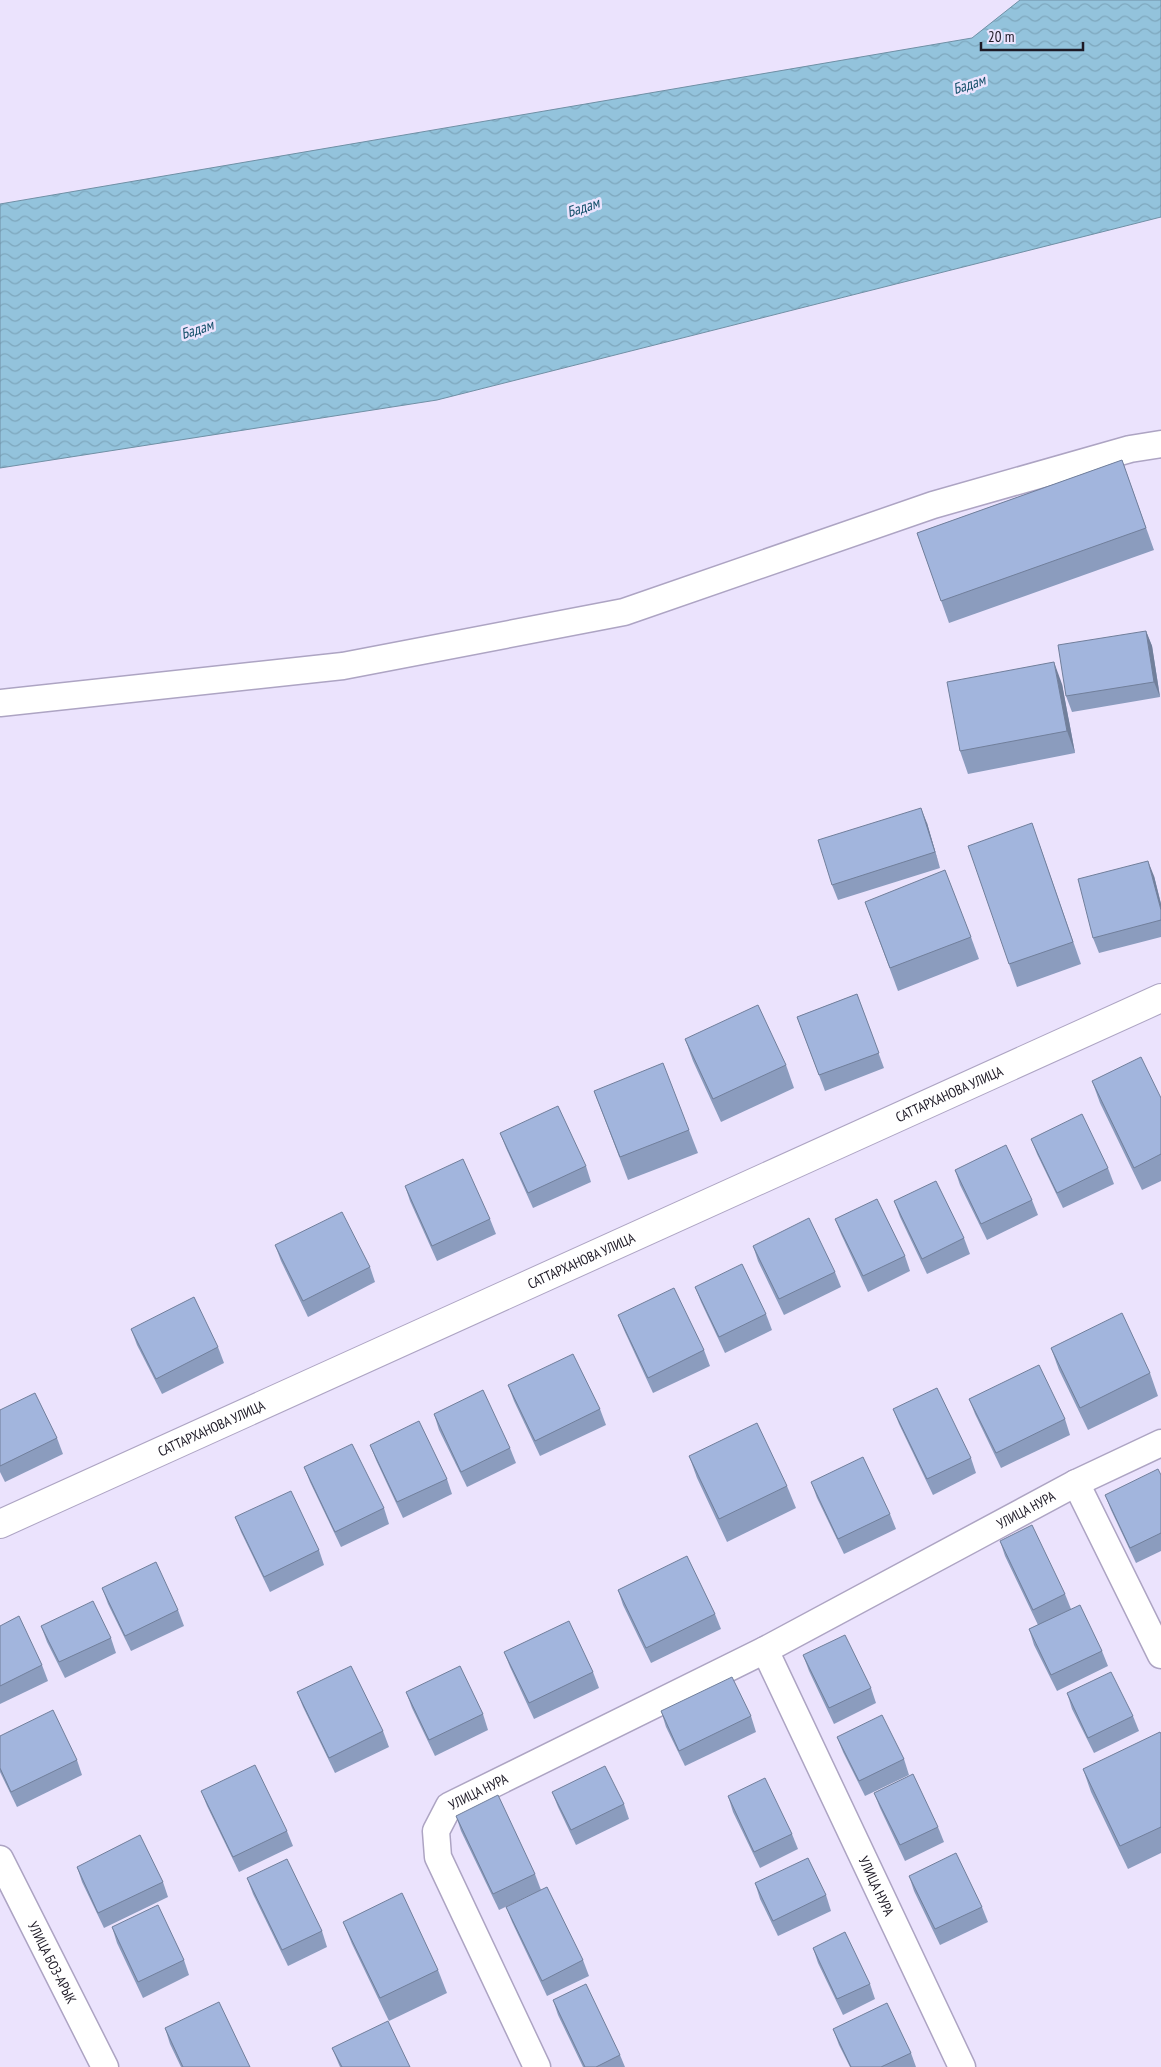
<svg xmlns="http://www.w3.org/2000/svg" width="1161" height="2067" font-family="'PT Sans Narrow',sans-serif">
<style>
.water{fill:url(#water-waves);stroke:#7090a5}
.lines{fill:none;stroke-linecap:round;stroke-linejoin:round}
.street-casing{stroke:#ada4c3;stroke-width:29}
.secondary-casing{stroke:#ada4c3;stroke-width:30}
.street{stroke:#fff;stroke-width:26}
.secondary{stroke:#fff;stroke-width:28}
.wall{fill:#8b9cbe}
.shaded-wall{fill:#717f9b}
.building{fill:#a2b5dd;stroke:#717f9b}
.labels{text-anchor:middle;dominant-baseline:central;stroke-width:5;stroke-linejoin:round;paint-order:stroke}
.street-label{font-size:14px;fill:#1d1925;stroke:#ebe3fd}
.water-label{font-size:15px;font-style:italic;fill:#134f69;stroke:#ebe3fd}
</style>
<defs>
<pattern id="water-waves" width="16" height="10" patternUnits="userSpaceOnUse" patternTransform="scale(1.25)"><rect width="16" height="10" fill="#93c3dc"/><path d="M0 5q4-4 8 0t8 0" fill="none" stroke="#7ea7bd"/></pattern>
</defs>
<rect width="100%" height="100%" fill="#ebe3fd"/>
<polygon class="water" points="1020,0 1161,0 1161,217 437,400 0,468 0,204 972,38"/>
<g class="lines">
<defs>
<g id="street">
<polyline points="0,703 343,666 624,612 933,505 1130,449 1161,444"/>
<polyline points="1076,1483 1161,1655"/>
<path id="s1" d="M 765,1650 L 962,2067"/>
<path id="s2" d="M 0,1859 L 105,2067"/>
<path id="s3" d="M 537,2067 L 438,1857 L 436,1831 L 449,1806 L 765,1650 L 1076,1483 L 1161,1443"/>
</g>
<g id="secondary">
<path id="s4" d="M 0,1524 L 1161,998"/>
</g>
</defs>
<use href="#street" class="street-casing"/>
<use href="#secondary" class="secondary-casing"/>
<use href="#street" class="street"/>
<use href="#secondary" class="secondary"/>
</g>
<g class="wall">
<polygon points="1122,460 1154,550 949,623 917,533"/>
<polygon points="1146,631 1152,646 1160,697 1072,712 1066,696"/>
<polygon points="1062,684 1075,753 968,774 960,751"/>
<polygon points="927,823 940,868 838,900 832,885"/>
<polygon points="1040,846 1081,964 1017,987 1009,964"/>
<polygon points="1154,876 1161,904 1161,937 1099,953 1093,938"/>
<polygon points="865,902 971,937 979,959 898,991"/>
<polygon points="857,994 884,1068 825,1091 797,1017"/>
<polygon points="685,1039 786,1065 794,1088 721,1122 693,1061"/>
<polygon points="1092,1081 1161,1098 1161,1181 1142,1190 1100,1103"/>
<polygon points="594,1091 689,1130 698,1153 628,1180"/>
<polygon points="500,1133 586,1166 591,1182 533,1208 506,1148"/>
<polygon points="1031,1139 1108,1168 1114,1184 1063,1208 1037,1154"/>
<polygon points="955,1170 1032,1200 1038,1215 987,1240 960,1185"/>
<polygon points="405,1186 490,1219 496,1234 437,1261 410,1201"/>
<polygon points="894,1201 964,1238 970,1254 927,1274 900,1217"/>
<polygon points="835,1219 905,1256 910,1271 868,1292 841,1234"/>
<polygon points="275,1245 370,1267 375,1282 308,1317 281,1261"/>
<polygon points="753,1246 835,1272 841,1287 784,1315 758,1261"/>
<polygon points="695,1287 766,1314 772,1330 725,1353 701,1302"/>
<polygon points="618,1315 704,1350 710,1366 653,1393 624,1330"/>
<polygon points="131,1329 218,1347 224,1363 162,1394 137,1345"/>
<polygon points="1051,1348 1150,1373 1158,1396 1088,1430 1059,1370"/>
<polygon points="508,1385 600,1409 606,1425 540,1456 514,1401"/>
<polygon points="969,1399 1065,1419 1070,1435 1001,1468 975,1414"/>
<polygon points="893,1409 971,1458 976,1473 933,1495 899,1424"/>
<polygon points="0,1410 57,1438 63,1454 5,1482 0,1472"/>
<polygon points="434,1414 510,1448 516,1463 467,1487 439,1430"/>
<polygon points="370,1445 447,1479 452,1494 403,1518 376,1460"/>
<polygon points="689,1456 787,1486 796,1508 727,1542 697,1478"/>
<polygon points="304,1467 384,1508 389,1524 341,1547 310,1482"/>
<polygon points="1161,1475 1161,1551 1136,1563 1111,1510 1105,1495"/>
<polygon points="811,1482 890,1514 896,1529 844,1554 817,1498"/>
<polygon points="235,1517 319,1550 324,1565 270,1592 241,1532"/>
<polygon points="1000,1541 1065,1594 1071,1609 1102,1651 1108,1666 1057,1691 1034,1645 1029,1629 1038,1625 1005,1556"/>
<polygon points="102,1588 178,1610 184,1626 131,1651 108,1604"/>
<polygon points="618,1590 715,1614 721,1629 651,1663 623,1605"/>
<polygon points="0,1626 42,1665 48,1681 0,1704"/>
<polygon points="41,1626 111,1638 116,1653 65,1678 47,1642"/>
<polygon points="504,1652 593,1672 599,1688 534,1719 510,1667"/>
<polygon points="803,1655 871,1688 876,1703 834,1724 809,1671"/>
<polygon points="297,1692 383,1731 389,1747 335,1773 303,1707"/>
<polygon points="406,1692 483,1714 488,1730 435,1756 412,1708"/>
<polygon points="1067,1693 1133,1716 1139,1731 1094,1753 1072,1709"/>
<polygon points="661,1711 751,1716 756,1732 685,1766 666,1727"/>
<polygon points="1161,1734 1161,1853 1128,1869 1091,1792 1083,1769"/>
<polygon points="0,1736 77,1760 82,1775 17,1807 0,1772"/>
<polygon points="837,1737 904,1759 909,1775 865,1796 843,1752"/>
<polygon points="201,1791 287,1831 293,1846 239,1872 207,1806"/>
<polygon points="552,1792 624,1804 629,1819 576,1845 558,1807"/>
<polygon points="874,1793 938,1827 944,1842 905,1861 880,1808"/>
<polygon points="728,1796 792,1834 798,1849 760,1868 733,1812"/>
<polygon points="456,1816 535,1874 541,1890 499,1910 461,1831"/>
<polygon points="77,1867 163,1882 168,1897 104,1928 82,1882"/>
<polygon points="909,1876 982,1907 988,1922 940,1945 914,1891"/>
<polygon points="247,1878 322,1931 327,1947 288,1966 253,1894"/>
<polygon points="755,1883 826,1895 831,1911 778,1936 760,1899"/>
<polygon points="506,1907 583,1960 589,1976 547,1996 512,1922"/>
<polygon points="343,1922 438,1970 447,1993 389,2021 352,1944"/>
<polygon points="112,1927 184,1960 189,1975 143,1998 117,1943"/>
<polygon points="813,1948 870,1984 875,1999 843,2015 818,1963"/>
<polygon points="553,2000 620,2055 625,2067 583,2067 558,2015"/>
<polygon points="165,2028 250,2067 181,2067 170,2044"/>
<polygon points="833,2029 911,2053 916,2067 850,2067 839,2045"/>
<polygon points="332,2048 410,2067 340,2067"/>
</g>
<g class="shaded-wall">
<polygon points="1146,631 1152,646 1160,697 1154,682"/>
<polygon points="1054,662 1062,684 1075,753 1067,731"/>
<polygon points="921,808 927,823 940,868 935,852"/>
<polygon points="1148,861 1154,876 1161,904 1161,910"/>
</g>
<g class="building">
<polygon points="1122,460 1146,528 941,601 917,533"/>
<polygon points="1146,631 1154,682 1066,696 1058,645"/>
<polygon points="1054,662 1067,731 960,751 947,682"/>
<polygon points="921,808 935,852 832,885 818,840"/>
<polygon points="1032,823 1073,942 1009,964 968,846"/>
<polygon points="1148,861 1161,910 1161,920 1093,938 1078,879"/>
<polygon points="945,870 971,937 890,968 865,902"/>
<polygon points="857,994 879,1053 819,1075 797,1017"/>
<polygon points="758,1005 786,1065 713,1099 685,1039"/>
<polygon points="1141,1057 1161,1098 1161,1154 1134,1168 1092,1081"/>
<polygon points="663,1063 689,1130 620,1157 594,1091"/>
<polygon points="558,1106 586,1166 528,1193 500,1133"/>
<polygon points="1082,1114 1108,1168 1057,1193 1031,1139"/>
<polygon points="1006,1145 1032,1200 981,1224 955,1170"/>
<polygon points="463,1159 490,1219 432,1246 405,1186"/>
<polygon points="936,1181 964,1238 922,1259 894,1201"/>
<polygon points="877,1199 905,1256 863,1276 835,1219"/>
<polygon points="342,1212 370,1267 303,1301 275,1245"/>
<polygon points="809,1218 835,1272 779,1299 753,1246"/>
<polygon points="742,1264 766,1314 719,1337 695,1287"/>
<polygon points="674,1288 704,1350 648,1378 618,1315"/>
<polygon points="194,1297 218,1347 156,1379 131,1329"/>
<polygon points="1122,1313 1150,1373 1080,1408 1051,1348"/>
<polygon points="573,1354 600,1409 535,1441 508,1385"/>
<polygon points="1039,1365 1065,1419 996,1453 969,1399"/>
<polygon points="937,1388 971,1458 927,1479 893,1409"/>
<polygon points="483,1390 510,1448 461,1472 434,1414"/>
<polygon points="35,1393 57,1438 0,1466 0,1410"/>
<polygon points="419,1421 447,1479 397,1502 370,1445"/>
<polygon points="757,1423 787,1486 719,1519 689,1456"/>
<polygon points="352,1444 384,1508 335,1532 304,1467"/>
<polygon points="863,1457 890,1514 838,1539 811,1482"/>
<polygon points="1158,1469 1161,1475 1161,1533 1130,1548 1105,1495"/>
<polygon points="291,1491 319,1550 264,1577 235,1517"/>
<polygon points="1032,1525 1065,1594 1033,1610 1000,1541"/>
<polygon points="687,1556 715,1614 646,1648 618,1590"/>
<polygon points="156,1562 178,1610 125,1636 102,1588"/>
<polygon points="93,1601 111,1638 59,1662 41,1626"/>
<polygon points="1080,1605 1102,1651 1051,1675 1029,1629"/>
<polygon points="19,1616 42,1665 0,1686 0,1626"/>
<polygon points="569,1621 593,1672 529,1703 504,1652"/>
<polygon points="845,1635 871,1688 829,1708 803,1655"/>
<polygon points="351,1666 383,1731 329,1758 297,1692"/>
<polygon points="460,1666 483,1714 429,1740 406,1692"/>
<polygon points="1111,1672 1133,1716 1088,1738 1067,1693"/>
<polygon points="732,1677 751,1716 679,1751 661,1711"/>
<polygon points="53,1710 77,1760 11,1792 0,1768 0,1736"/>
<polygon points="882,1715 904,1759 859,1781 837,1737"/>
<polygon points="1160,1732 1161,1734 1161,1827 1120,1846 1083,1769"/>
<polygon points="255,1765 287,1831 233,1857 201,1791"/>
<polygon points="605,1766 624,1804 571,1830 552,1792"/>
<polygon points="913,1774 938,1827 900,1845 874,1793"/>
<polygon points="765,1778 792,1834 754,1852 728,1796"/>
<polygon points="498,1795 535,1874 493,1894 456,1816"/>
<polygon points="140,1835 163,1882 98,1913 77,1867"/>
<polygon points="956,1853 982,1907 935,1929 909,1876"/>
<polygon points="808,1858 826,1895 773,1921 755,1883"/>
<polygon points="287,1859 322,1931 282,1950 247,1878"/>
<polygon points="547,1887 583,1960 542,1981 506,1907"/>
<polygon points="402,1893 438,1970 380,1998 343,1922"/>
<polygon points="158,1905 184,1960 138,1982 112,1927"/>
<polygon points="845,1932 870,1984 837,1999 813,1948"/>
<polygon points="586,1984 620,2055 596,2067 585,2067 553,2000"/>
<polygon points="219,2002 250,2067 183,2067 165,2028"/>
<polygon points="887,2003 911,2053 881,2067 851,2067 833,2029"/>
<polygon points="388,2021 410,2067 342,2067 332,2048"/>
</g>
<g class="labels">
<g class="street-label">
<text stroke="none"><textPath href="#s4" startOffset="1042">САТТАРХАНОВА УЛИЦА</textPath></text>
<text stroke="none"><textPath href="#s4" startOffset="638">САТТАРХАНОВА УЛИЦА</textPath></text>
<text stroke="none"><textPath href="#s4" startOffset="232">САТТАРХАНОВА УЛИЦА</textPath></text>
<text stroke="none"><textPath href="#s3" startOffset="935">УЛИЦА НУРА</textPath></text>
<text stroke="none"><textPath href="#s3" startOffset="319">УЛИЦА НУРА</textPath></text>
<text stroke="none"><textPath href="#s1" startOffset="261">УЛИЦА НУРА</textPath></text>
<text stroke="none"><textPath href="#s2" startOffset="116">УЛИЦА БОЗ-АРЫК</textPath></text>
</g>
<g class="water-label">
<text transform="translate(969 84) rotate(-18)">Бадам</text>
<text transform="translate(583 207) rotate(-18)">Бадам</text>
<text transform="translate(197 329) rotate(-18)">Бадам</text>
</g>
</g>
<path d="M981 42v8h102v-8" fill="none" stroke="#1d1925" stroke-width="2.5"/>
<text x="988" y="42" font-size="15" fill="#1d1925" stroke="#ebe3fd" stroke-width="4" paint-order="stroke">20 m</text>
</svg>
